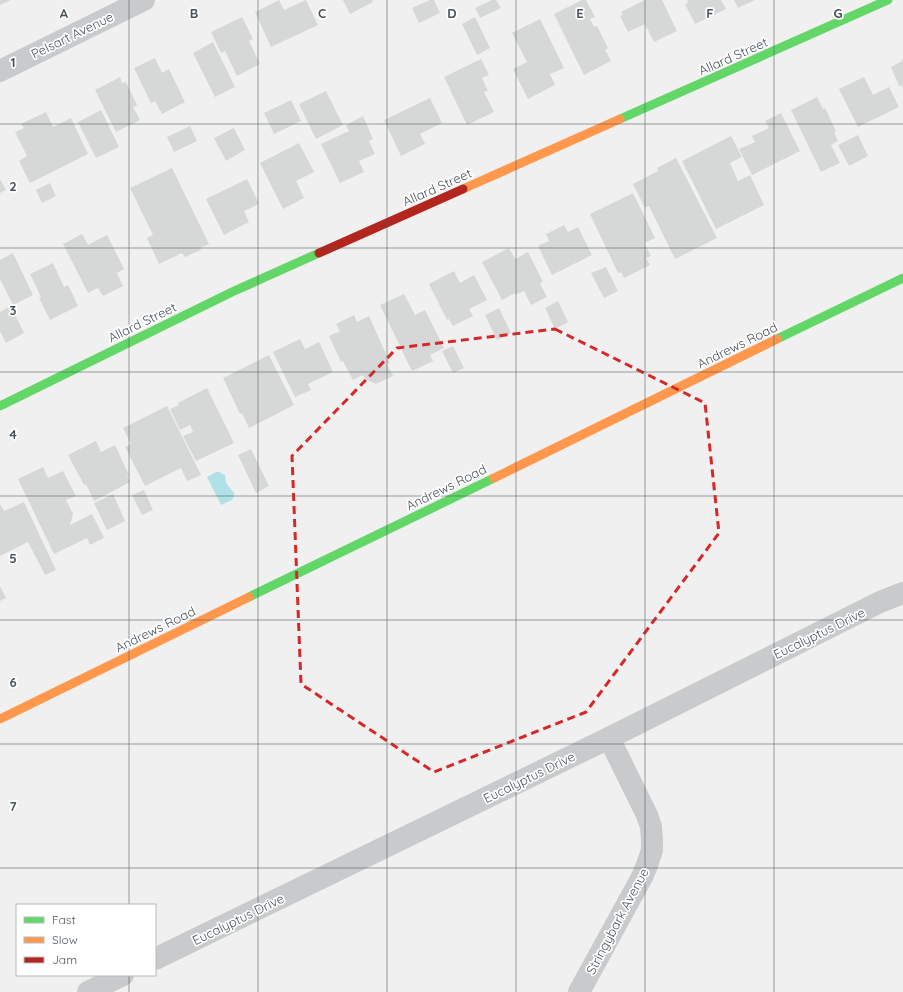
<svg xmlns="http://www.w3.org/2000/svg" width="903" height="992" font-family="Quicksand,sans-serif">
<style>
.water{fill:#b0e1e6}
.building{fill:#d6d8d8}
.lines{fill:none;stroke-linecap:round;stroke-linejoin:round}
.street{stroke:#c8cacb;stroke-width:22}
.fast{stroke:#63d668;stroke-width:9}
.slow{stroke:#ff974d;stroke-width:9}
.jam{stroke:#b3261e;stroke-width:9}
.marked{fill:none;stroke:#d62828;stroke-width:3;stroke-dasharray:8 5;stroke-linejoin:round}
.grid{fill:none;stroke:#49545a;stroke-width:1;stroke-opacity:0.55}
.labels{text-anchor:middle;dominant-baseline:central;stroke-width:3.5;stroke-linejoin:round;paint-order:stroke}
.street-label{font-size:13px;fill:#49545a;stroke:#fff}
.grid-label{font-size:13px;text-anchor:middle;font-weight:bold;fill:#49545a;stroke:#fff;stroke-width:3.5;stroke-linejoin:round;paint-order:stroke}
</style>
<rect width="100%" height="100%" fill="#f0f0f0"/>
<polygon class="water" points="216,472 219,472 225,475 226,483 234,493 234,496 232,500 221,505 207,477"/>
<g class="building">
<polygon points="0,0 11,0 0,5"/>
<polygon points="279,0 284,10 306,0 318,25 271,47 255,12"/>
<polygon points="343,0 372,0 373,2 350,14"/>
<polygon points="430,0 434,0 440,13 419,23 412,8"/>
<polygon points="492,0 496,0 501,8 480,18 475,8"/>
<polygon points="582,0 586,0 595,17 590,19 594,27 597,26 608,48 605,50 611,61 584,75 554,14"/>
<polygon points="645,0 662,0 677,31 654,42 645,24 628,32 620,16 623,15 621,12"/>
<polygon points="687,0 721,0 726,9 695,24 685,4 688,3"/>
<polygon points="734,0 755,0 738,8"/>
<polygon points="242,17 253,39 249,41 260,64 237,76 225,51 221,53 211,32"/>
<polygon points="475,17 490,48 477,55 462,24"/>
<polygon points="540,19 564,68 550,74 555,85 528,99 513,69 527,62 512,33"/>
<polygon points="213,42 235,87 215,97 193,53"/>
<polygon points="155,58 162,73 169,69 185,102 162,114 155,101 151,103 134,68"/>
<polygon points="481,59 489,75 482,78 488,91 484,92 494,112 467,125 444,77"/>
<polygon points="903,59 903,89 901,85 899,86 891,67 902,61 901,60"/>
<polygon points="120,77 122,83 126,82 137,105 133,107 140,120 116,132 95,90"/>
<polygon points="864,77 873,95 889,87 899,107 858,127 839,89"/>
<polygon points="326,91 343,125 316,139 299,104"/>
<polygon points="817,97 823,109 825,108 836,131 834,132 838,141 831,145 840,163 821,172 791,110"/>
<polygon points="430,98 442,123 420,134 425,144 401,156 384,120"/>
<polygon points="291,100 301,121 274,134 264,113"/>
<polygon points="101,110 119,147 96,158 78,122"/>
<polygon points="46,112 53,127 71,118 88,154 30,183 19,161 27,156 15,132 24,128 21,124"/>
<polygon points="781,113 800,151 752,175 739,149 755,142 752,136 769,128 765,121"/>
<polygon points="363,116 373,139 369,141 375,154 359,161 364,172 340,183 321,144 349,131 346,125"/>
<polygon points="190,126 197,141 174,152 167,137"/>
<polygon points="234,128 245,150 226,161 214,138"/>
<polygon points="858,135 868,156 849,166 838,145"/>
<polygon points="731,136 742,157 730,163 738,181 750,175 764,205 716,229 682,161"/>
<polygon points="299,143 314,172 296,181 304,198 283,209 260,163"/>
<polygon points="676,158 717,238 675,259 649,206 645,208 633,184 658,171 657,168"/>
<polygon points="172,168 209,244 200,248 201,250 185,257 182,253 159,264 147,238 153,235 130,188"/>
<polygon points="0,179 6,190 0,193"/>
<polygon points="247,179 259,204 244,211 249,222 224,235 206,199"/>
<polygon points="50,183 56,196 42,203 36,190"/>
<polygon points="633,193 655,238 644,243 651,256 646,258 650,265 624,278 621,272 618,273 590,214"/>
<polygon points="564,225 568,232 578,227 592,255 552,275 538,246 549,241 546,234"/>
<polygon points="82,234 88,245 107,235 124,269 117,273 123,286 103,296 98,288 88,293 63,244"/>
<polygon points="509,248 515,259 528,252 543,282 540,283 547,297 531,305 524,291 515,295 515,293 502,300 482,262"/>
<polygon points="13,253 33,295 13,305 0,279 0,260"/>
<polygon points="53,263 64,287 68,285 78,306 50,320 39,298 41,297 30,274"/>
<polygon points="606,267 618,291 604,298 591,273"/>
<polygon points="454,271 460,283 474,275 487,300 469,309 473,316 453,326 449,319 447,320 429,284"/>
<polygon points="404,294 415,315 425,310 444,348 430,355 433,361 412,371 380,305"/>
<polygon points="558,301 568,322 555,329 545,308"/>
<polygon points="11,306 24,333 6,343 0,331 0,312"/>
<polygon points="499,308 511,333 497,340 485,315"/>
<polygon points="354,315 357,322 369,316 390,363 387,364 393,376 376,384 365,379 363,375 353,380 343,361 341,362 329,336 340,331 336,324"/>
<polygon points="300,339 305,349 319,342 333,372 308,384 311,390 295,397 273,352"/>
<polygon points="453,346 464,368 453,373 442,351"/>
<polygon points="269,355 294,405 249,428 242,413 240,414 223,378"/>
<polygon points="207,388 234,443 196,461 183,436 193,432 190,425 180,430 170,409 179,405 178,403"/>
<polygon points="167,406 201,475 187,481 181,468 145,486 125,447 131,444 123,428"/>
<polygon points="96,441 101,452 115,445 129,475 127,476 130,482 94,501 86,484 84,485 68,455"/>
<polygon points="251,449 269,486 256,493 238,455"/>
<polygon points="43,467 48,478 63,471 76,496 66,500 73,514 70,525 92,514 104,538 90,545 87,538 54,554 18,479"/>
<polygon points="144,490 153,510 142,515 132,495"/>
<polygon points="113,494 125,521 107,530 94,503"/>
<polygon points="24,502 56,570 45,575 28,542 0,556 0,504 4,511"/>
<polygon points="0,586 6,598 0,601"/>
</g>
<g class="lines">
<g class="street">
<polyline points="0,71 144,0"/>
<polyline points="155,959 609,738 880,602 903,593"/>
<polyline points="88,992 123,975"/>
<polyline points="579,992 642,877 647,865 652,850 652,841 651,827 647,815 609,738"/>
</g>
<g class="fast">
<polyline points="620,119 888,0"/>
<polyline points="777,339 903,278"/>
<polyline points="0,406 232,292 319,253"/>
<polyline points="249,597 494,478"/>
</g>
<g class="slow">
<polyline points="463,189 620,119"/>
<polyline points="494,478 777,339"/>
<polyline points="0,719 249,597"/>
</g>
<polyline class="jam" points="319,253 463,189"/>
</g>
<path class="marked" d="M 555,329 L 705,403 L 719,533 L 586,712 L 434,772 L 301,684 L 292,456 L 397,348 Z"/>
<path class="grid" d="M 129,0 L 129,905M 258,0 L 258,992M 387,0 L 387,992M 516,0 L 516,992M 645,0 L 645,992M 774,0 L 774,992M 0,124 L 903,124M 0,248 L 903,248M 0,372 L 903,372M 0,496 L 903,496M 0,620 L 903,620M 0,744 L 903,744M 0,868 L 903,868M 129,975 L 129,992"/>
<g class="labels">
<g class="street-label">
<text transform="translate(72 35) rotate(-26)">Pelsart Avenue</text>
<text transform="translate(733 56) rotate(-24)">Allard Street</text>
<text transform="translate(437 187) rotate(-24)">Allard Street</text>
<text transform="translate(142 322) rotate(-26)">Allard Street</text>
<text transform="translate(737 345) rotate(-26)">Andrews Road</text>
<text transform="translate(446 487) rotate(-26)">Andrews Road</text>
<text transform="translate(155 629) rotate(-26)">Andrews Road</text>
<text transform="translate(819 633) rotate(-26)">Eucalyptus Drive</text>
<text transform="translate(529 777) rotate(-26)">Eucalyptus Drive</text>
<text transform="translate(238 919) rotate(-26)">Eucalyptus Drive</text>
<text transform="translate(617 921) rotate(-62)">Stringybark Avenue</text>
</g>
</g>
<g class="grid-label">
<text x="64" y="18">A</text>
<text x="194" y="18">B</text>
<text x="322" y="18">C</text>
<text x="452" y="18">D</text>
<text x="580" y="18">E</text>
<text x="710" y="18">F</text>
<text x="838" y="18">G</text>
<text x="13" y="67">1</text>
<text x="13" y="191">2</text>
<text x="13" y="315">3</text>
<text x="13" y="439">4</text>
<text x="13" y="563">5</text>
<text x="13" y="687">6</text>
<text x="13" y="811">7</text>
</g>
<rect x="16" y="904" width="140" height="72" fill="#ffffff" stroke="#b6bbbd"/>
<rect x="24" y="917" width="20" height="6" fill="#63d668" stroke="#b6bbbd"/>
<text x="52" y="924" font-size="12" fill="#49545a">Fast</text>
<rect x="24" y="937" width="20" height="6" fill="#ff974d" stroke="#b6bbbd"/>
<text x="52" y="944" font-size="12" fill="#49545a">Slow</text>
<rect x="24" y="957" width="20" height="6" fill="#b3261e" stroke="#b6bbbd"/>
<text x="52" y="964" font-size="12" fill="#49545a">Jam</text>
</svg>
